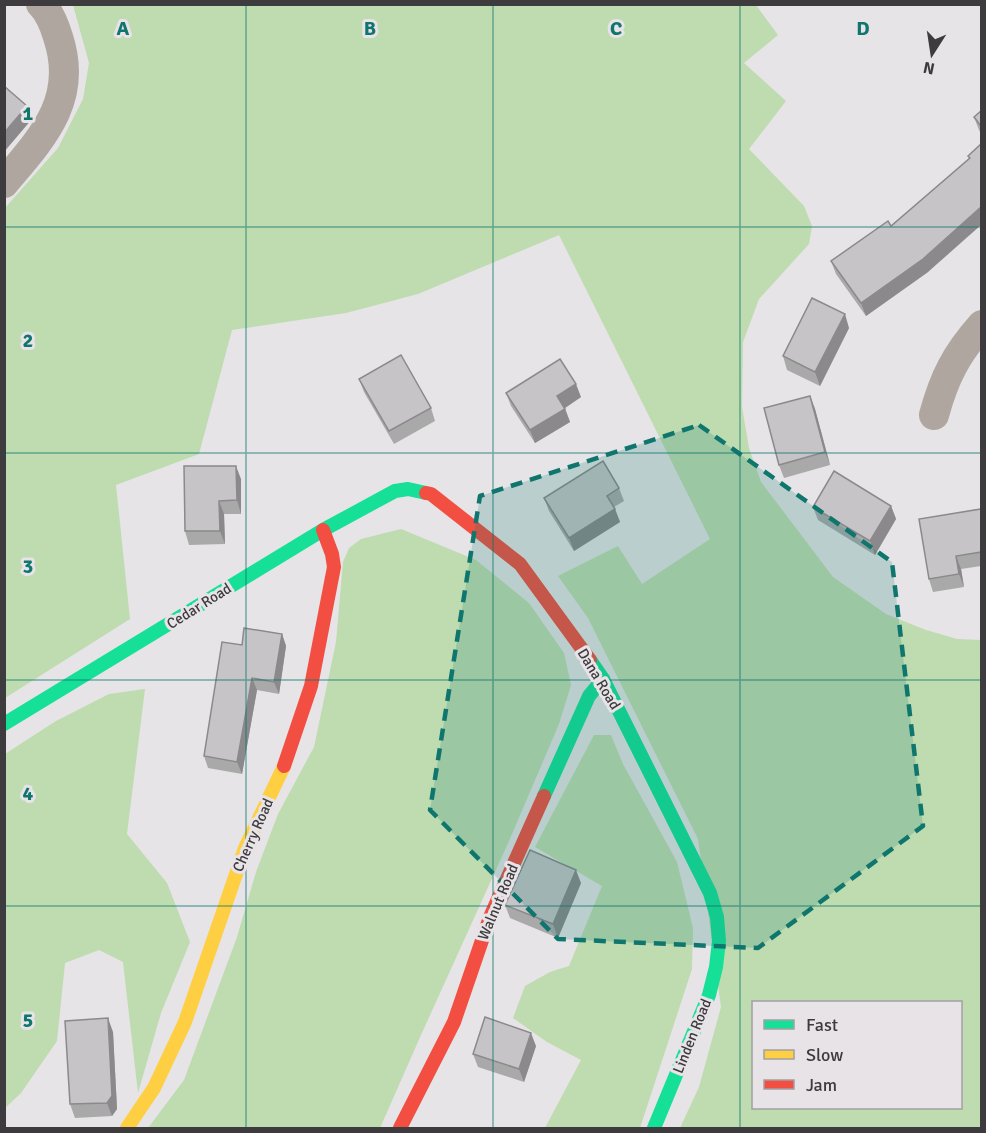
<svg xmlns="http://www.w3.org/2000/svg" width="986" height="1133" font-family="Signika,sans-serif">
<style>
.green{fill:#bfdbb0;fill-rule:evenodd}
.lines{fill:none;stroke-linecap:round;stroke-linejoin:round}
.street{stroke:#afa69f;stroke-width:30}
.fast{stroke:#16e098;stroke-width:14}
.slow{stroke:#ffcf43;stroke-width:14}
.jam{stroke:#f24e42;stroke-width:14}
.wall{fill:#aaa9aa}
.shaded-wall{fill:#8b898b}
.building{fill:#c6c4c6;stroke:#8b898b;stroke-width:1.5}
.marked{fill:#0f766e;fill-opacity:0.2;stroke:#0f766e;stroke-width:4.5;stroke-dasharray:12 8;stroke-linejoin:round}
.grid{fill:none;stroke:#0f766e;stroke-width:1.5;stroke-opacity:0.55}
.labels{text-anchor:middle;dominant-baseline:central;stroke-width:6;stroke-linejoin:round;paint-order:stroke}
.street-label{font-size:15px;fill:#3d3b3d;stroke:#e7e3e7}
.grid-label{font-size:20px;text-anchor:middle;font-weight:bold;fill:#0f766e;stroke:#e7e3e7;stroke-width:6;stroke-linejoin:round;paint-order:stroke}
</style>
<rect width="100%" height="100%" fill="#e6e4e6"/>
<g class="green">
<path d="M 73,5 L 756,5 L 778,35 L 744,63 L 786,101 L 749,149 L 804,206 L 812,226 L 809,244 L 759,299 L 743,342 L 742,407 L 749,448 L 761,482 L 833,577 L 886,614 L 926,630 L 957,639 L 981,640 L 981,1128 L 680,1128 L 699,1087 L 721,1007 L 698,839 L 588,618 L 558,576 L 618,546 L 642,584 L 710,539 L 559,235 L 418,294 L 346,313 L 232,330 L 199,454 L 116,485 L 130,619 L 5,698 L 5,208 L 58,148 L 83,99 L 89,63 ZM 754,1002 L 960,1002 L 960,1108 L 754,1108 Z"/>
<polygon points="401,529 476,560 529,603 564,653 571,685 559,724 509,841 421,1035 380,1128 148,1128 184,1080 237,937 256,872 278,814 314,747 336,642 343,562 349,548 361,539"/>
<polygon points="145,689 127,834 167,883 190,942 161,1013 138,1093 123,962 99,950 65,963 57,1041 21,1093 5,1108 5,754 56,721 109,694"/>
<polygon points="594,735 611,735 623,764 677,862 693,928 692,969 640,1128 545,1128 581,1060 547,1042 513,1018 525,986 550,972 569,966 602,886 535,847"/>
</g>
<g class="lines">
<g class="street">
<path d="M 4,183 C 42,138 79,100 58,37 C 55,27 49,12 41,4"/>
<path d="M 934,415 C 944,378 956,354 982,325"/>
</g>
<g class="fast">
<polyline points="590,660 603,679 710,893 717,917 719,941 716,967 709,995 654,1128"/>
<polyline points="4,724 323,530 395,491 408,489 426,493"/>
<polyline points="544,796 589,696 603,679"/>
</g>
<polyline class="slow" points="127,1128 154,1088 185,1022 245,848 284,766"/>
<g class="jam">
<polyline points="426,493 431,494 520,564 590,660"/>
<polyline points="284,766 311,686 334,567 332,554 323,530"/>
<polyline points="400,1128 454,1022 490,917 544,796"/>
</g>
</g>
<g class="wall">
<polygon points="981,111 981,134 979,130 974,117"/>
<polygon points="981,144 928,272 866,316 836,274 831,261 891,226 969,158 968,156"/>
<polygon points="849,328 820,386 787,370 783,356"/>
<polygon points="359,379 431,408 435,421 394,444 364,392"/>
<polygon points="506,393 581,397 565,408 570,422 535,443 511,406"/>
<polygon points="810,396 815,409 830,465 784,478 779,465"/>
<polygon points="241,479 241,514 224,514 225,544 189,545 185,531"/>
<polygon points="619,488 624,501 614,507 620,522 574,551 549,511 544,498"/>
<polygon points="891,506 896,519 875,555 818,520 813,507"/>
<polygon points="981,509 981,566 961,569 964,587 933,592 929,579"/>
<polygon points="282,634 286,646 279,694 257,690 242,774 208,768 204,756 242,645"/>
<polygon points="581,883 558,938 510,918 505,905"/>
<polygon points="113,1032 117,1109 112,1116 75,1118 70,1104"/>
<polygon points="536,1046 524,1082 478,1067 473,1054"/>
</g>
<g class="shaded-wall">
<polygon points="27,106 32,119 4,152 4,133"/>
<polygon points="981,207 981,225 928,272 866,316 861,303"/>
<polygon points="845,314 849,328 820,386 815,372"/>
<polygon points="576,384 581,397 562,410 557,396"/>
<polygon points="810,396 815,409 830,465 825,452"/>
<polygon points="565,409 570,422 535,443 530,430"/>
<polygon points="236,466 241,479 241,514 237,500"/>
<polygon points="219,501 224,514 225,544 220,531"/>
<polygon points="891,506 896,519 875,555 870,541"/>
<polygon points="615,509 620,522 574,551 569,538"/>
<polygon points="956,556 961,569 964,587 959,574"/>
<polygon points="282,634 286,646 279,694 274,682"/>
<polygon points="252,678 257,690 242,774 237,762"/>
<polygon points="576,870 581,883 558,938 553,924"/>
<polygon points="108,1018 113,1032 117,1109 112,1116 107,1103"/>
<polygon points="531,1033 536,1046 524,1082 519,1069"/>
</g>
<g class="building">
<polygon points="4,86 27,106 4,133"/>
<polygon points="981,111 981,126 974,117"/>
<polygon points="981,144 981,207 923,259 861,303 831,261 888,221 891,226 970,158 968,156"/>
<polygon points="812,298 845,314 815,372 783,356"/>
<polygon points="401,355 431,408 389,431 359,379"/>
<polygon points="560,359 576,384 557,396 565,409 530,430 506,393"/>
<polygon points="810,396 825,452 779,465 764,408"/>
<polygon points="603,461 619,488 607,496 615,509 569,538 544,498"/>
<polygon points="184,466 236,466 237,500 219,501 220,531 185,531"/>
<polygon points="834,471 891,506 870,541 813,507"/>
<polygon points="981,509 981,552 956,556 959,574 929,579 919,519"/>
<polygon points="244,628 282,634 274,682 252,678 237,762 204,756 222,642 242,645"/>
<polygon points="530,850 576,870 553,924 505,905"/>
<polygon points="485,1017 531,1033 519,1069 473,1054"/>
<polygon points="108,1018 112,1096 107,1103 70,1104 65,1021"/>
</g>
<path class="marked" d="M 699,425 L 892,562 L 923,826 L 758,948 L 558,939 L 430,810 L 480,496 Z"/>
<path class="grid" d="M 246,4 L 246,1128M 493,4 L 493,1128M 740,4 L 740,1128M 4,227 L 982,227M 4,453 L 982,453M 4,680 L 982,680M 4,906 L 982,906"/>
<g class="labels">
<g class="street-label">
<text transform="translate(199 606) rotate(-32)">Cedar Road</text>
<text transform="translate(599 679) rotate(59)">Dana Road</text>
<text transform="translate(253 835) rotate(-66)">Cherry Road</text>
<text transform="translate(498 902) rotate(-67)">Walnut Road</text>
<text transform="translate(692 1036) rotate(-68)">Linden Road</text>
</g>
</g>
<g class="grid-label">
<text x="123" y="35">A</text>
<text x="370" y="35">B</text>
<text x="616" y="35">C</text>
<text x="863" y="35">D</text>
<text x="28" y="120">1</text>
<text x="28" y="347">2</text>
<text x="28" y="573">3</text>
<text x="28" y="800">4</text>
<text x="28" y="1027">5</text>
</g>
<rect width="986" height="1133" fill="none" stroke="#3d3b3d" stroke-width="12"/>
<rect x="752" y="1001" width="210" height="108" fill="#e7e3e7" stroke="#a3a0a3" stroke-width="1.5"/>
<rect x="764" y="1020" width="30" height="9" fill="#16e098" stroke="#a3a0a3" stroke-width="1.5"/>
<text x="806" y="1031" font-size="18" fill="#3d3b3d">Fast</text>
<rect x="764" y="1050" width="30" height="9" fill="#ffcf43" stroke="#a3a0a3" stroke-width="1.5"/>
<text x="806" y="1061" font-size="18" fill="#3d3b3d">Slow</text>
<rect x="764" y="1080" width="30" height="9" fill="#f24e42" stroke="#a3a0a3" stroke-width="1.5"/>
<text x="806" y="1091" font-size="18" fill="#3d3b3d">Jam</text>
<g transform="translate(932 54) rotate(192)" stroke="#e7e3e7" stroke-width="4.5" paint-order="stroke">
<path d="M0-4.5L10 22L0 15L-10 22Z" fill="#3d3b3d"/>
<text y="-9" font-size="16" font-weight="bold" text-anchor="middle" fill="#3d3b3d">N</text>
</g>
</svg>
